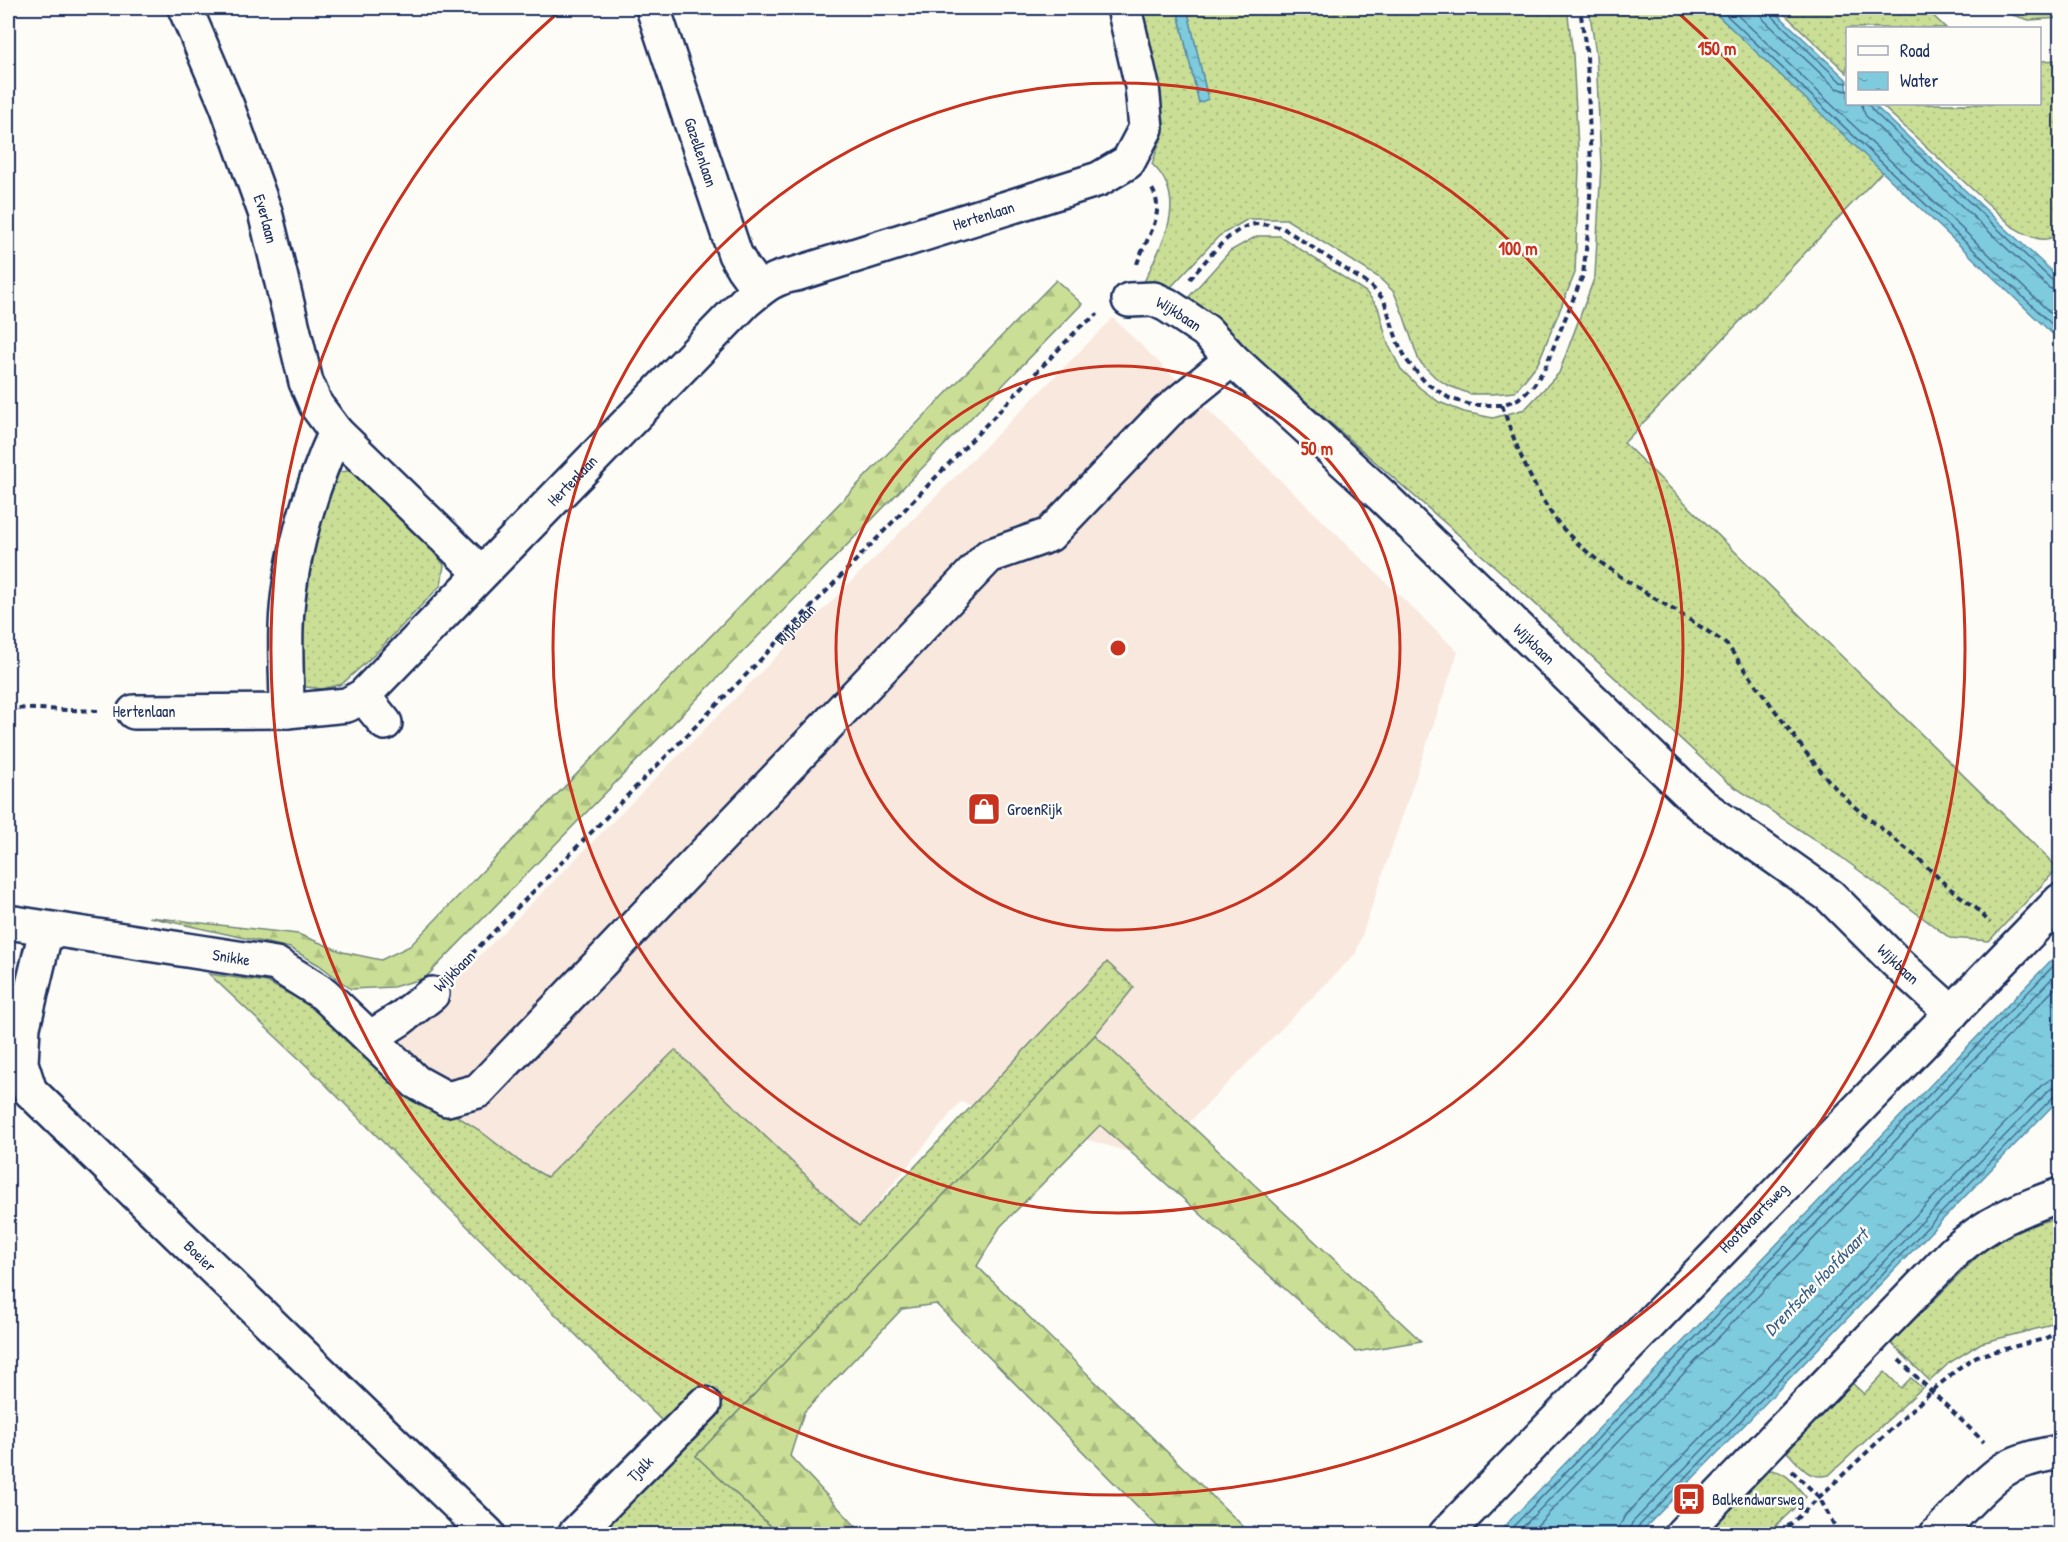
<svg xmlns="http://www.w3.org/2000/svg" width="2068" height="1542" font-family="'Patrick Hand',sans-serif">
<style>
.built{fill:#f9e8de}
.grass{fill:url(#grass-dots);stroke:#72877a;stroke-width:1.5}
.forest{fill:url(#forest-firs);stroke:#72877a;stroke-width:1.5}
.water{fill:url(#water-ripples);stroke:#578dab;stroke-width:1.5}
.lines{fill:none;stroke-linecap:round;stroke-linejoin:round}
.shore{stroke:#436d91;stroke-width:1.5}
.minor-casing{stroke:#1b2f5e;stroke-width:38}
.path{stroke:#1b2f5e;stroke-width:4;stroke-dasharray:6 4.5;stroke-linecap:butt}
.minor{stroke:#fdfcf7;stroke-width:33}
.ring{fill:none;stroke:#c8321e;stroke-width:3}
.labels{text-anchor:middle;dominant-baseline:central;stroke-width:5;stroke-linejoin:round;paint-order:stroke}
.street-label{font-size:16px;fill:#1b2f5e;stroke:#fdfcf7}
.poi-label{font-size:16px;fill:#1b2f5e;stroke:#fdfcf7;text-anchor:start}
.water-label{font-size:18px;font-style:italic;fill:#395e84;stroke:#fdfcf7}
.centre{fill:#c8321e;stroke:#fdfcf7;stroke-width:3}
.ring-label{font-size:18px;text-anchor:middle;font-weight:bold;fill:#c8321e;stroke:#fdfcf7;stroke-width:5;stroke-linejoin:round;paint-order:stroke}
</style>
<defs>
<pattern id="grass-dots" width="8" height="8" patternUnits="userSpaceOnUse" patternTransform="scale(1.5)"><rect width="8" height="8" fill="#cadf95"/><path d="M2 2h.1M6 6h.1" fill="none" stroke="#adc083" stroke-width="1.8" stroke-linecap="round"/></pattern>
<pattern id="forest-firs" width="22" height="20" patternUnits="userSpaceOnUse" patternTransform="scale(1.5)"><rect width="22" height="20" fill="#cadf95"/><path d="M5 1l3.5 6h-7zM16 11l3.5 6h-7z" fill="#adc083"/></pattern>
<pattern id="water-ripples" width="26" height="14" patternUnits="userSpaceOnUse" patternTransform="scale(1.5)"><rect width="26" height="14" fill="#7fcbde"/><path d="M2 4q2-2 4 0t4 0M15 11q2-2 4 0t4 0" fill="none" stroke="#67a5b7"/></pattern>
</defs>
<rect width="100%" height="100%" fill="#fdfcf7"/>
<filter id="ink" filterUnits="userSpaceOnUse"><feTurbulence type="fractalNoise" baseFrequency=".0167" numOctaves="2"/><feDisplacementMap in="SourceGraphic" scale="12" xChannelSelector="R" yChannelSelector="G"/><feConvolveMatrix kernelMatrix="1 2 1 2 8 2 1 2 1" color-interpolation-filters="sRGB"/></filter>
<g filter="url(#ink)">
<polygon class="built" points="1113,318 1458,652 1356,953 1153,1159 960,1102 699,1422 356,1080"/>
<g class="grass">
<path d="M 1141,8 L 1177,8 L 1199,102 L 1208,99 L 1187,8 L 1567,8 L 1573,55 L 1579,168 L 1575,273 L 1538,363 L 1515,392 L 1493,394 L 1470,394 L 1447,385 L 1435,377 L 1419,361 L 1404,317 L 1394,292 L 1378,277 L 1286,219 L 1248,219 L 1219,236 L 1170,288 L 1164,283 L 1144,282 C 1162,243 1190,200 1152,164 L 1162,136 L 1161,101 Z"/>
<polygon points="1589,8 1710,8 1883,171 1624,443 2058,868 1989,941 1950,938 1841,857 1727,782 1501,572 1188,298 1230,251 1257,236 1280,236 1366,292 1378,307 1388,344 1401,369 1420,388 1439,402 1464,412 1493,418 1525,409 1559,373 1595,276 1601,165 1596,54"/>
<polygon points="1778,8 1925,8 1946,28 1848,28 1847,73"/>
<polygon points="1989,8 2060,8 2060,18 2029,20"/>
<path d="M 2060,60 L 2060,233 C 2044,246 2028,236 2013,227 L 1880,104 L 2040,104 L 2040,61 Z"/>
<polygon points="354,470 431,547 444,565 441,585 374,655 342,684 322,689 299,686 307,577 314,532 334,473"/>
<polygon points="1107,962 1134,987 1095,1035 696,1456 779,1534 599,1534 686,1445 309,1068 209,974 267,982 306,1003 381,1068 479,1130 519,1161 547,1177 675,1050 859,1226"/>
<path d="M 2058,1218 L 2060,1218 L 2060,1319 L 2044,1327 L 1981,1343 L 1949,1363 L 1930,1381 L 1891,1343 L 1989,1245 C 2010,1233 2034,1223 2058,1218 Z"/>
<path d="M 1885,1372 L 1901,1388 L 1911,1378 L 1922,1388 L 1829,1475 C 1807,1480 1801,1466 1787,1452 L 1852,1383 L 1864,1394 Z"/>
<path d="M 1768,1470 C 1785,1469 1796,1486 1806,1497 L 1767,1534 L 1706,1534 Z"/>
</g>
<g class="forest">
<polygon points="1056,280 1082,304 425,978 393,987 351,989 319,965 290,948 149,917 298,934 343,952 381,960 410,946"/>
<polygon points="1095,1035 1421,1341 1356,1352 1100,1125 1000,1227 977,1266 1251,1534 1165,1534 936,1304 902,1309 804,1412 790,1456 863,1534 779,1534 696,1456"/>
</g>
<g class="water">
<polygon points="1177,8 1187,8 1208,99 1199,103"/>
<polygon points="1710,8 1771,8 1847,80 1848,104 1873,104 2048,268 2060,280 2060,341"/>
<polygon points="2060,951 2060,1098 1639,1534 1497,1534"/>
</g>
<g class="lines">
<g class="shore">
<polyline points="1719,8 2060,332"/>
<polyline points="1730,8 2060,322"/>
<polyline points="1760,8 1761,14 1764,20 1836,88 1848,91"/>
<polyline points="1767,8 1770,14 1841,82 1848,83"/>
<polyline points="1862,104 1863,110 1866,116 2049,288 2060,292"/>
<polyline points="1869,104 1872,110 2054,282 2060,284"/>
<polyline points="1506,1534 2060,959"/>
<polyline points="1516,1534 2060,970"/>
<polyline points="1529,1534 2060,983"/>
<polyline points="1619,1534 1620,1525 1625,1516 2042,1085 2051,1079 2060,1078"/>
<polyline points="1628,1534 1632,1523 2048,1091 2054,1087 2060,1087"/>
<polyline points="1635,1534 1637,1528 2054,1096 2060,1094"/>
</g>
<defs>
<g id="minor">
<path id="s2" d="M 185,8 L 227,106 L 265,212 L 306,382 L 316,405 L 336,432 C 310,489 288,564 286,627 C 285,655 287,683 287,711"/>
<path id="s3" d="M 653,8 L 735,254 L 743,268 L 759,290"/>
<path id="s4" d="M 1129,300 L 1154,299 L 1167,305 L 1206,331 L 1232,359 L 1381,495 L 1701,805 L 1830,896 L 1896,962 L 1952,1013"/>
<polyline points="336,432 480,572"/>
<polyline points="363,696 385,723"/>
<path id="s5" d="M 134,712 L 287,711 L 347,705 L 363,696 L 745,302 C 763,287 772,278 796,274 L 1099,179 L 1128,162 L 1146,128 L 1142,86 L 1124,8"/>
<path id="s6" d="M 8,922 L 276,964 L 324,994 L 416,1082 L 447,1099 L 478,1091 L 989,556 L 1049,535 L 1167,412 L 1232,359"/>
<path id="s7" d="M 46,930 L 23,1027 L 21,1063 L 30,1091 L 488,1534"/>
<polyline points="370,1038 400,1019 432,994"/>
<path id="s8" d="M 575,1534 L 704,1404"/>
<path id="s9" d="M 1446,1534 L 2060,901"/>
<path d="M 1682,1534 L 1954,1252 C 1988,1222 2018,1210 2060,1195"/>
<path d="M 1937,1534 C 1958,1514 1978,1488 2002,1471 C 2018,1460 2042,1455 2060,1452"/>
</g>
</defs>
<use href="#minor" class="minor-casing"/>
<g class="path">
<path d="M 1137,264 C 1145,239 1168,214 1151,187"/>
<path d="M 1190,279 C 1206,261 1226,233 1250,225 C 1260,222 1273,226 1283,228 L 1371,286 L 1384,300 L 1398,343 L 1408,362 L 1426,383 L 1449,398 L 1471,405 L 1502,405 L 1518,399 L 1533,386 L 1545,368 L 1583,275 L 1589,224 L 1591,169 L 1587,57 L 1580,8"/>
<path d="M 1502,405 C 1514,441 1528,477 1549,510 C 1586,568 1673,604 1727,645 L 1807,754 L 1829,781 L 1851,804 L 1919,859 L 1948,887 L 1976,908 L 1990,923"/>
<polyline points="8,708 100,711"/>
<path id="s1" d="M 457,969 L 743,678 L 1080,327 L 1098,314"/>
<polyline points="1899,1360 1984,1442"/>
<polyline points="1792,1471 1819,1497 1839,1534"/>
<polyline points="1780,1534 1932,1391 1960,1367 1977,1356 2044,1339 2060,1331"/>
</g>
<use href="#minor" class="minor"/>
</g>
</g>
<g class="ring">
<circle cx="1118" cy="648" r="282"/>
<circle cx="1118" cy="648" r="565"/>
<path d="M1674 9A847 847 0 1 1 562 9"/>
</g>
<defs>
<symbol id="shop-square" viewBox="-11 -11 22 22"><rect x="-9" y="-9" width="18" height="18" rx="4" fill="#c8321e" stroke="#fdfcf7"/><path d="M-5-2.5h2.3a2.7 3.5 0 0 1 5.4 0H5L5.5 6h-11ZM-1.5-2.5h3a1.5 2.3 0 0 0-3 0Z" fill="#fff"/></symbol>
<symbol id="bus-square" viewBox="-11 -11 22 22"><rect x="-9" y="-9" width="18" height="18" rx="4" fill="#c8321e" stroke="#fdfcf7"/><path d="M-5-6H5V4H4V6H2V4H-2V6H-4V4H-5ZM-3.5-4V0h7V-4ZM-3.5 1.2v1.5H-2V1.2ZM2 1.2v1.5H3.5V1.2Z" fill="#fff"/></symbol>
</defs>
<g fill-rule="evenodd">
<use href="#shop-square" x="965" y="790" width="38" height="38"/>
<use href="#bus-square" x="1670" y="1480" width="38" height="38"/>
</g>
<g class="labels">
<g class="street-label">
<text stroke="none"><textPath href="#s3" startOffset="152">Gazellenlaan</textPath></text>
<text stroke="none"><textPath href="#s5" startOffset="1036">Hertenlaan</textPath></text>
<text stroke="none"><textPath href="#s2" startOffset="226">Everlaan</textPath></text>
<text stroke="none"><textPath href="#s4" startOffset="54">Wijkbaan</textPath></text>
<text stroke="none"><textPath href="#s5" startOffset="532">Hertenlaan</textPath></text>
<text stroke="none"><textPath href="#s1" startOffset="483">Wijkbaan</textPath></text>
<text stroke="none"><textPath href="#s4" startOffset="540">Wijkbaan</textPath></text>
<text x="144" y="711">Hertenlaan</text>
<text stroke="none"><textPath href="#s6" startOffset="226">Snikke</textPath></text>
<text stroke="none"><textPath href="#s4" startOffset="1026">Wijkbaan</textPath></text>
<text transform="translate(454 971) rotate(-45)">Wijkbaan</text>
<text stroke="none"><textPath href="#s9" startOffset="441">Hoofdvaartsweg</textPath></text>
<text stroke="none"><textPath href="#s7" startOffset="402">Boeier</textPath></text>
<text stroke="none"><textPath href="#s8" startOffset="92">Tjalk</textPath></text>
</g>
<g class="poi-label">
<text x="1007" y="809">GroenRijk</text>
<text x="1712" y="1499">Balkendwarsweg</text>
</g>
<g class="water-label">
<text transform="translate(1816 1282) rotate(-46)">Drentsche Hoofdvaart</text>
</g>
</g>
<circle cx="1118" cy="648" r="9" class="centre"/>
<g class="ring-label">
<text x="1717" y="55">150 m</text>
<text x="1518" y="255">100 m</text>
<text x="1317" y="455">50 m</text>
</g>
<rect width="2068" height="1542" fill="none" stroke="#fdfcf7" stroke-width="30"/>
<rect x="15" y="15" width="2038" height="1512" fill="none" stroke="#1b2f5e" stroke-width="2" filter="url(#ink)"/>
<rect x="1846" y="27" width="195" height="78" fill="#fdfcf7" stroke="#a3aaba" stroke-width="1.5"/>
<rect x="1858" y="46" width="30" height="9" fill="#fdfcf7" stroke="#a3aaba" stroke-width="1.5"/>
<text x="1900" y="57" font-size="18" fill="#1b2f5e">Road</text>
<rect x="1858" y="72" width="30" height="18" fill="url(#water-ripples)" stroke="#a3aaba" stroke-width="1.5"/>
<text x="1900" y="87" font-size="18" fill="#1b2f5e">Water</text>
</svg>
